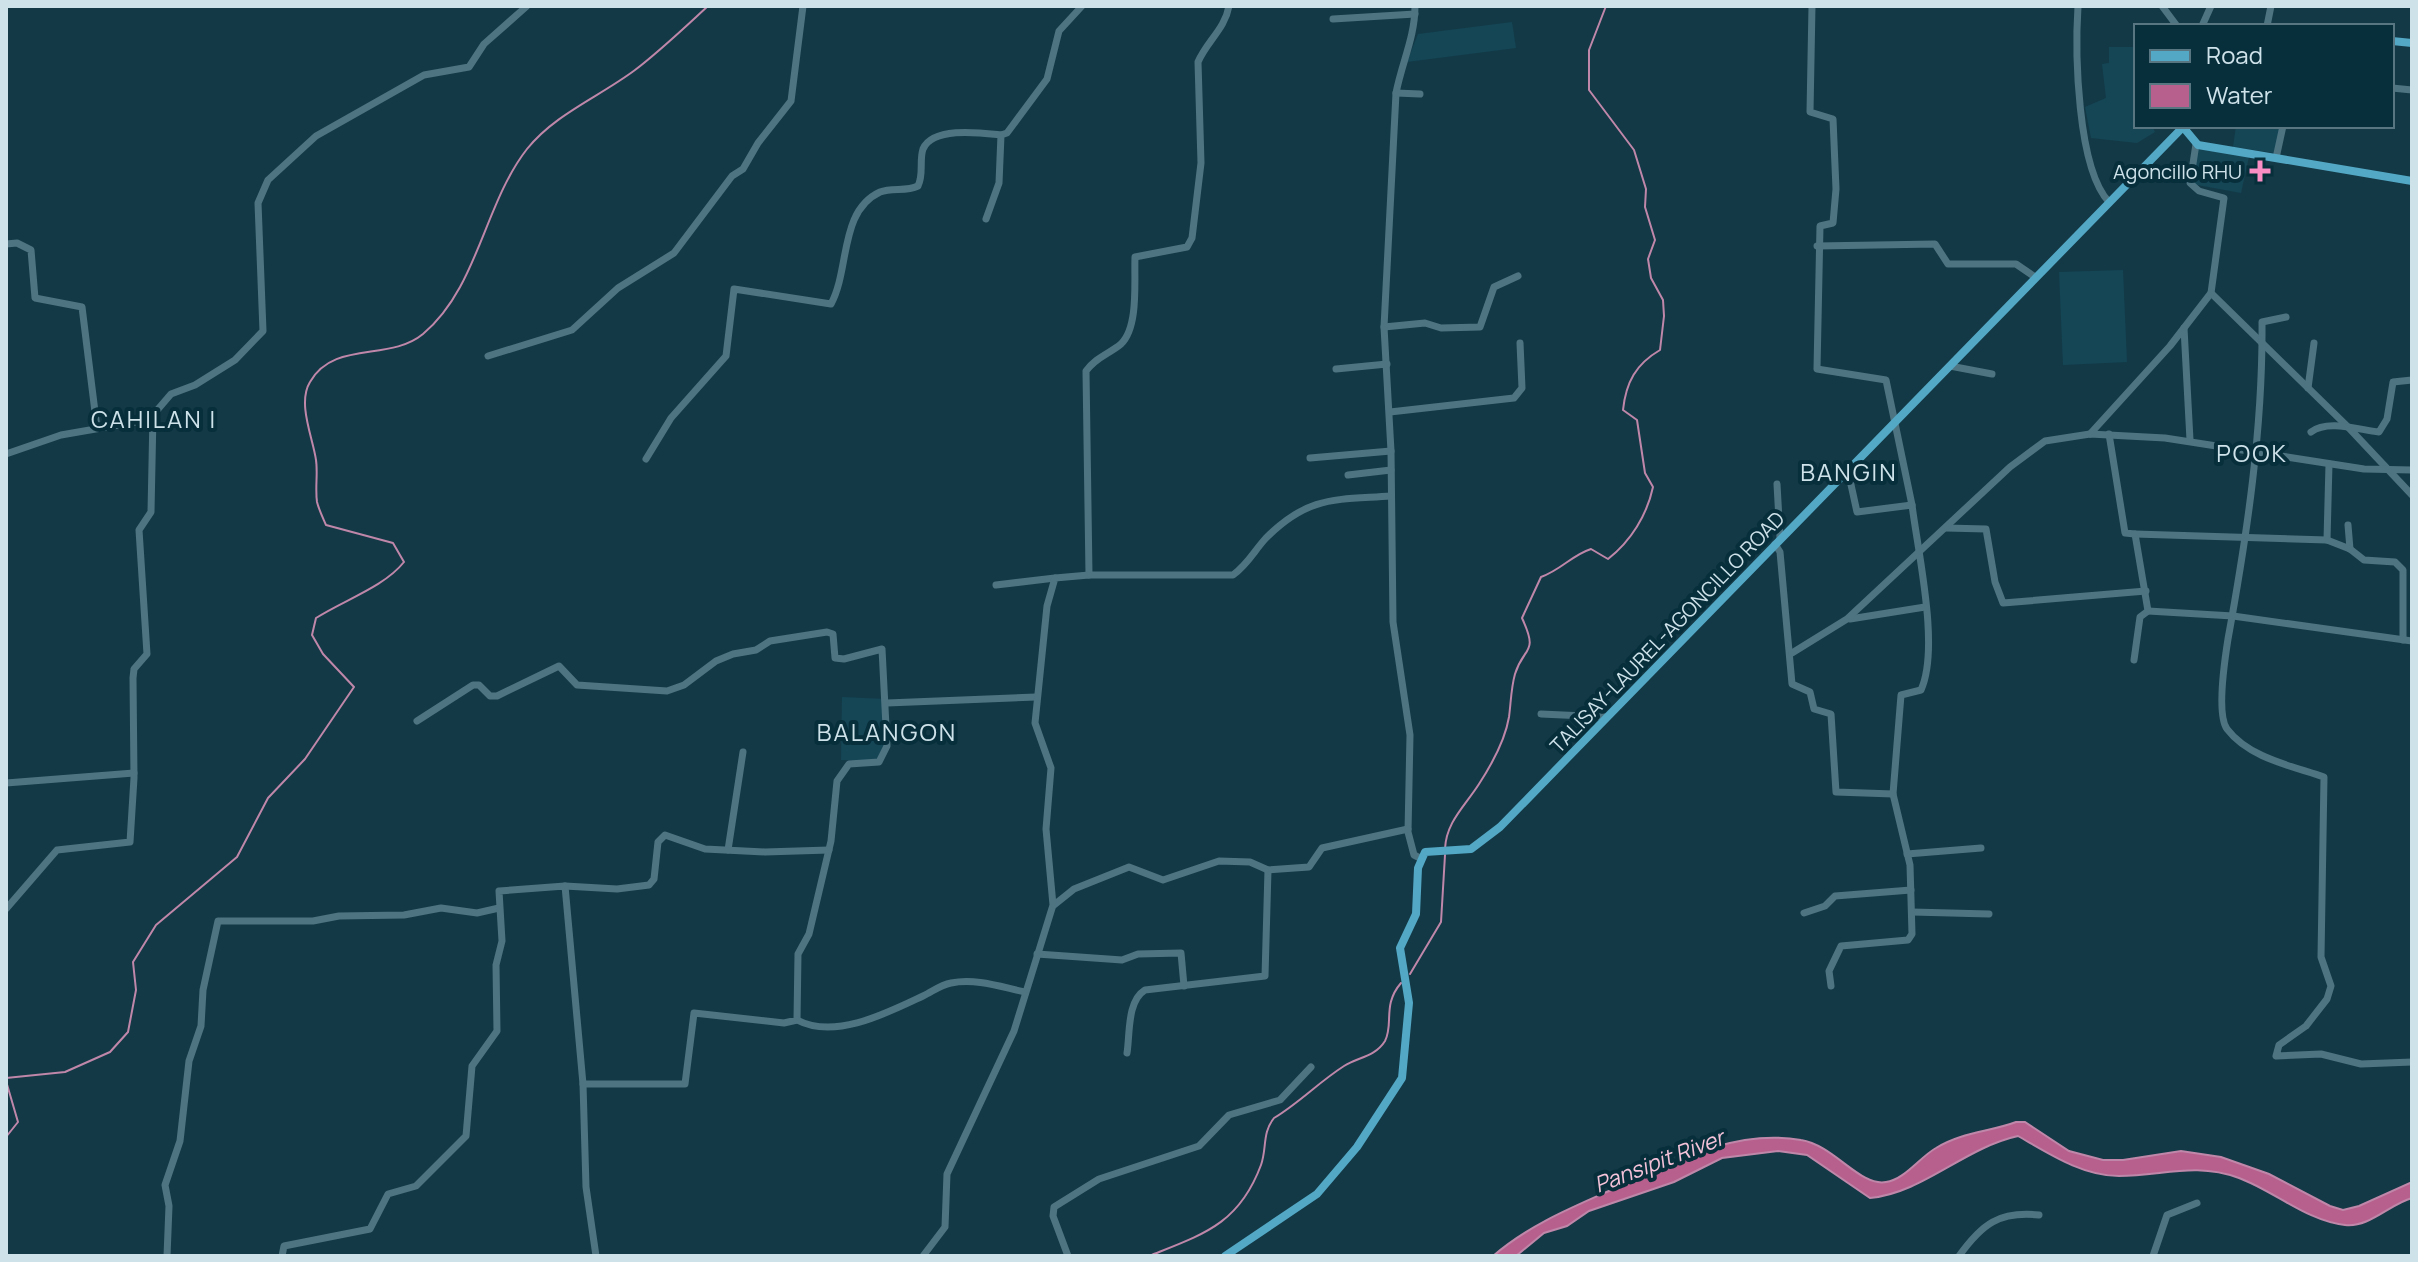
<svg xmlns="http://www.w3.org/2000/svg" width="2418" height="1262" font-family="Manrope,sans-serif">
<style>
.built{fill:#154656}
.water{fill:#b8608d;stroke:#bf87a9;stroke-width:2}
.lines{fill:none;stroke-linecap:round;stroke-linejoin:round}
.stream{stroke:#bf87a9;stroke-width:2}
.minor{stroke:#4e7482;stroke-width:7}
.major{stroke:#53a8c5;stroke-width:8}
.poi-dot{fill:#fb8fc5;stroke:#072e3b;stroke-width:3}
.labels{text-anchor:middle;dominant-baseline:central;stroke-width:8;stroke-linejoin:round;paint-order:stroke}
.poi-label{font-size:20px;fill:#cee2ea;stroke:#072e3b;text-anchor:end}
.street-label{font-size:20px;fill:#cee2ea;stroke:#072e3b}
.water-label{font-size:22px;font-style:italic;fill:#f4c3d9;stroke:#072e3b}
.quarter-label{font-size:24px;letter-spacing:2px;fill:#cee2ea;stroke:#072e3b}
</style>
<rect width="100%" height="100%" fill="#133946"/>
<g class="built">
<polygon points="1512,22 1516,48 1407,62 1418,34"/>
<polygon points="2109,47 2136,47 2136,126 2152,126 2155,132 2137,143 2091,138 2085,107 2106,98 2102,64 2109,63"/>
<polygon points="2236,126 2281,126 2274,153 2233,147"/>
<polygon points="2198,147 2249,157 2241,193 2192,184"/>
<polygon points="2123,270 2127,362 2063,365 2059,272"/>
<polygon points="842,697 885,699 884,751 878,761 841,760"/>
</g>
<path class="water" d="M 2016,1122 L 2025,1122 L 2069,1151 L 2103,1160 L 2123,1160 L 2181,1151 L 2221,1157 L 2269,1174 L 2330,1206 L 2343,1210 L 2359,1206 L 2412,1182 L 2412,1198 C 2390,1204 2369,1228 2345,1225 C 2307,1221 2274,1191 2239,1178 C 2194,1162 2163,1176 2119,1176 C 2082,1176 2048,1153 2018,1136 C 1964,1148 1923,1193 1870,1198 L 1807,1155 L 1778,1151 L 1722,1158 L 1674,1182 L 1589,1211 L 1567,1226 L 1544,1233 L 1516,1256 L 1493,1256 C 1528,1226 1568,1209 1609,1191 C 1669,1164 1733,1128 1801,1140 C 1834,1145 1860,1187 1886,1182 C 1904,1180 1920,1157 1936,1148 C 1962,1132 1989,1132 2016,1122 Z"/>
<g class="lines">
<g class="stream">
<path d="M 1445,849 C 1446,822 1465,806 1479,784 C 1492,764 1505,741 1509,717 C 1511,702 1511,688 1515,674 C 1524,645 1539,655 1522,618 L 1541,577 C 1561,570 1572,555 1591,549 L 1608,559 C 1631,541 1647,515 1653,487 L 1645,473 L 1637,420 L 1623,410 C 1626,382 1636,364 1660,350 L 1664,316 L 1663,300 L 1651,278 L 1648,259 L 1655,240 L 1645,207 L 1646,189 L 1634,150 L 1589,90 L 1589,50 L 1606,6"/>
<polyline points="1410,974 1441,922 1445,855"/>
<path d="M 6,1078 L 65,1072 L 110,1052 L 128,1032 L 136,990 L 133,962 L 156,925 L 237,857 L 268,798 L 305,759 L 354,687 L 323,654 L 312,635 L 316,618 C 344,600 384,587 404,562 L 393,543 L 326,525 C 323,518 319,510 317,502 C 315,488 318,473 316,460 C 313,438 297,403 310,382 C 334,340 389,362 423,334 C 478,288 484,204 527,149 C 555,114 599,97 635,70 C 660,51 684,28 708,6"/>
<polyline points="6,1081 18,1122 6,1137"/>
<path d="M 1149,1256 C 1204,1234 1239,1224 1261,1165 C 1267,1148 1262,1133 1274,1118 C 1299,1103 1319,1082 1344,1066 C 1358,1057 1375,1057 1385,1041 C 1394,1024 1382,1005 1401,983"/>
</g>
<g class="minor">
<path d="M 1415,6 C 1415,37 1402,62 1396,93 L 1384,327 L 1391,451 L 1393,622 L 1410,735 L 1408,832 L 1414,855 L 1420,858"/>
<polyline points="1812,6 1810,112 1833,119 1836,189 1833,223 1820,226 1817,369 1886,380 1912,505"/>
<path d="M 2078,6 C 2075,52 2077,168 2109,202"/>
<polyline points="2162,6 2177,26"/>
<polyline points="1333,19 1415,14"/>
<polyline points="2202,26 2211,6"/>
<polyline points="2267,26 2271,6"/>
<polyline points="2392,88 2412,90"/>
<polyline points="1396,93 1420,94"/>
<polyline points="2196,144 2190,183 2199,191 2224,198 2211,293 2348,427 2412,495"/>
<polyline points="2276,158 2283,126"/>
<polyline points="986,219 999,183 1001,135 1007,133 1047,79 1059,31 1082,6"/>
<polyline points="6,244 17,243 31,250 35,298 82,307 97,428"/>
<polyline points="1817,246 1935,244 1948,264 2016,264 2035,277"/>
<path d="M 2286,317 L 2262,322 C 2263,428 2247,535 2228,639 C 2225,658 2216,714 2227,729 C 2249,758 2292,766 2324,777 L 2321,957 L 2331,986 L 2327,999 L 2306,1026 L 2279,1045 L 2276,1056 L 2321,1054 L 2361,1064 L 2412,1062"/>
<polyline points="1384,327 1425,323 1441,328 1480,327 1494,287 1518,276"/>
<polyline points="2184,328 2190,440"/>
<polyline points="488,356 572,330 618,288 674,253 732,176 743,169 758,143 791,101 803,6"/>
<polyline points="1950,366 1992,374"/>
<polyline points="1336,369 1387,364"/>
<polyline points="2308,388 2314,343"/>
<polyline points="1390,412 1514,398 1522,388 1520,343"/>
<path d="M 2311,432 C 2328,419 2359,430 2379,432 L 2387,419 L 2393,382 L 2412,380"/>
<polyline points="2090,434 2170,346 2211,293"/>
<polyline points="2109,434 2125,533 2135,534 2148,611 2140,617 2134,660"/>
<polyline points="6,454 61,435 153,419"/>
<polyline points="1310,458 1391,451"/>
<path d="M 646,459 L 671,418 L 726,356 L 734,289 L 831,304 C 850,269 839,211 880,192 C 892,187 906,192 918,186 C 924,174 919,161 923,149 C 933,126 982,133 1001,135"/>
<polyline points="1348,475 1391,470"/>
<polyline points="1777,484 1780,538"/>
<polyline points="2348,525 2350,549"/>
<polyline points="1946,528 1986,529 1995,582 2003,603 2146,591"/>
<polyline points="2135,534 2327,540 2350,549 2364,560 2395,562 2403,570 2403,640"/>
<polyline points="2327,540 2329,464"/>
<path d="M 1775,544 L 1780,552 L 1792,684 L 1810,692 L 1814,709 L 1831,714 L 1836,792 L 1893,794 L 1901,695 L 1921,690 C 1940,648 1918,553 1912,505 L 1857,512 L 1848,471"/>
<path d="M 1089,575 L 1086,371 C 1096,357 1109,354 1121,344 C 1139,327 1134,280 1135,257 L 1187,247 L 1192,238 L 1201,163 L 1198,62 C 1207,41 1225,29 1229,6"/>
<polyline points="996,585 1055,578"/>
<polyline points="2148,611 2233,616 2412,641"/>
<polyline points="1850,619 1925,607"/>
<polyline points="1792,653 1847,619 2010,467 2045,441 2090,434 2165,438 2364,469 2412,470"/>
<polyline points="887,703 1036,697"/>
<polyline points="1541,714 1607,717"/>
<polyline points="417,721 473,685 479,685 490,696 497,696 559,666 577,685 667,691 684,685 716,661 733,654 756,650 770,641 827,632 833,634 835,658 844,659 882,649 887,746 879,762 849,764 837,781 831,841 809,934 798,954 797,1020 784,1023 694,1013 685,1084 583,1084"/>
<polyline points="6,783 134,773"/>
<polyline points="728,850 743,752"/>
<polyline points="1907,854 1981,848"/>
<polyline points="565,886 617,889 649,885 654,879 658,842 665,835 705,849 765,852 829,850"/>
<polyline points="1054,905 1074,889 1129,867 1163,880 1219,861 1250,862 1268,870 1309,867 1322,848 1408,829"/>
<polyline points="6,909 57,850 130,842 134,778 133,678 134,669 147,654 139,530 151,512 153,415 171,394 195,385 235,360 263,331 258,203 268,180 316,136 424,75 469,67 484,44 527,6"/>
<polyline points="1912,912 1989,914"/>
<polyline points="1804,913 1825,906 1835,896 1911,890"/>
<polyline points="1037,954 1122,960 1138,954 1181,953 1184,986"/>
<polyline points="1831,986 1829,971 1841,946 1908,940 1912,934 1910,865 1893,794"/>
<path d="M 797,1020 C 835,1040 887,1013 923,996 C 932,992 940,985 951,983 C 976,978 1001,987 1025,992"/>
<path d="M 1127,1053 C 1130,1034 1127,1001 1145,990 L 1265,976 L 1268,870"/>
<polyline points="167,1256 169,1206 165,1185 180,1141 189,1061 201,1026 203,990 218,921 313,921 339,916 404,915 441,908 477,913 499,908"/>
<polyline points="282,1256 284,1246 370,1229 388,1194 416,1186 466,1136 472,1066 497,1031 496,965 502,941 499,891 565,886 583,1084 586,1187 596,1256"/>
<path d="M 923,1256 L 945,1227 L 947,1174 L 1014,1031 L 1053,905 L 1046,829 L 1051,768 L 1035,723 L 1047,606 L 1055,578 L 1089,575 L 1233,575 C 1248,564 1254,551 1266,538 C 1309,495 1336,500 1391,496"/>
<polyline points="1068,1256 1053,1216 1054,1207 1099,1179 1199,1146 1229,1115 1280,1100 1311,1067"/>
<path d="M 1959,1256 C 1982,1224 1999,1211 2039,1215"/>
<polyline points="2153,1256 2167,1215 2197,1203"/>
</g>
<g class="major">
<polyline points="2392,41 2412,43"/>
<polyline points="2183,127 2198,145 2412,181"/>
<polyline points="1225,1256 1317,1194 1357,1147 1402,1078 1409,1003 1400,948 1416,914 1418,868 1425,852 1471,849 1500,827 2184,126"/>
</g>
</g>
<path class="poi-dot" d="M2256 159h8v8h8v8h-8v8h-8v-8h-8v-8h8z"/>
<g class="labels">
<g class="poi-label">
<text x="2242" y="171">Agoncillo RHU</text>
</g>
<g class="street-label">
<text transform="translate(1667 632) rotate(-46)">TALISAY-LAUREL-AGONCILLO ROAD</text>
</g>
<g class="water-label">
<text transform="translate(1659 1161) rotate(-21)">Pansipit River</text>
</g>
<g class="quarter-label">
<text x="154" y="418">CAHILAN I</text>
<text x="2252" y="452">POOK</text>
<text x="1849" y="471">BANGIN</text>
<text x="887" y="731">BALANGON</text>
</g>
</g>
<rect width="2418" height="1262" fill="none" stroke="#cee2ea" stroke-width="16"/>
<rect x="2134" y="24" width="260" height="104" fill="#072e3b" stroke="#577681" stroke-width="2"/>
<rect x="2150" y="50" width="40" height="12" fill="#53a8c5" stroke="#577681" stroke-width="2"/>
<text x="2206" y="64" font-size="24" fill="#cee2ea">Road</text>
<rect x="2150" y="84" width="40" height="24" fill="#b8608d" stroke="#577681" stroke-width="2"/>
<text x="2206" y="104" font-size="24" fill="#cee2ea">Water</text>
</svg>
